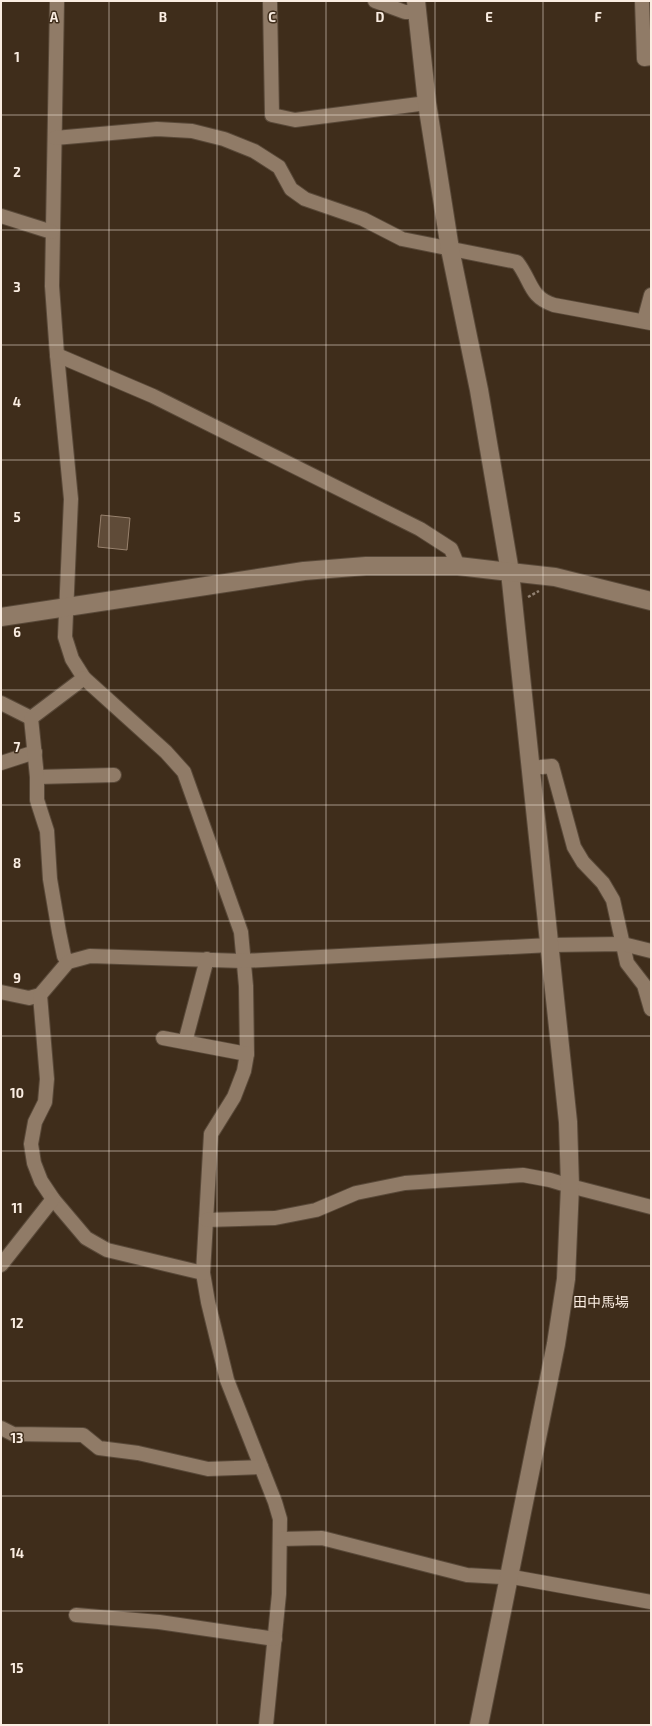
<svg xmlns="http://www.w3.org/2000/svg" width="652" height="1726" font-family="'Exo 2','Noto Sans JP',sans-serif">
<style>
.building{fill:#5f4b38;stroke:#97816d}
.lines{fill:none;stroke-linecap:round;stroke-linejoin:round}
.minor-casing{stroke:#594939;stroke-width:16}
.tertiary-casing{stroke:#594939;stroke-width:20}
.path{stroke:#918172;stroke-width:2.5;stroke-dasharray:3 2;stroke-linecap:butt}
.minor{stroke:#907b67;stroke-width:14}
.tertiary{stroke:#907b67;stroke-width:18}
.grid{fill:none;stroke:#faede2;stroke-width:1;stroke-opacity:0.55}
.labels{text-anchor:middle;dominant-baseline:central;stroke-width:3;stroke-linejoin:round;paint-order:stroke}
.quarter-label{font-size:14px;fill:#faede2;stroke:#3f2d1b}
.grid-label{font-size:13px;text-anchor:middle;font-weight:bold;fill:#faede2;stroke:#3f2d1b;stroke-width:3;stroke-linejoin:round;paint-order:stroke}
</style>
<rect width="100%" height="100%" fill="#3f2d1b"/>
<polygon class="building" points="101,515 130,518 127,550 98,547"/>
<g class="lines">
<defs>
<g id="minor">
<polyline points="57,1 52,286 57,355 71,499 65,637 72,659 84,678 166,752 184,772 241,932 246,986 247,1054 244,1071 234,1097 211,1134 203,1273 208,1302 227,1380 275,1502 280,1519 279,1594 266,1725"/>
<polyline points="375,1 405,12 417,12"/>
<polyline points="642,1 644,59 651,58"/>
<polyline points="270,3 272,115 295,120 427,103"/>
<path d="M 55,138 L 157,129 L 192,131 L 224,139 L 254,151 L 279,167 L 291,189 L 305,199 L 363,219 L 402,239 L 517,262 C 532,281 529,297 554,305 L 651,323"/>
<polyline points="1,216 52,232"/>
<polyline points="644,321 651,295"/>
<polyline points="57,355 153,396 420,529 451,549 458,566"/>
<polyline points="1,703 31,718"/>
<polyline points="1,763 35,752"/>
<polyline points="531,768 552,766 574,847 583,862 603,883 613,900 627,963 644,985 651,1009"/>
<polyline points="37,777 114,775"/>
<polyline points="68,962 64,956 59,932 50,879 47,831 37,800 37,777 31,718 84,678"/>
<polyline points="1,992 29,998 40,995 68,962 90,956 243,961 550,945 623,944 651,951"/>
<polyline points="40,995 47,1079 45,1102 35,1122 31,1144 34,1163 41,1181 53,1199 86,1238 107,1250 203,1273"/>
<polyline points="163,1038 247,1054"/>
<polyline points="185,1042 207,959"/>
<polyline points="206,1220 275,1218 316,1210 356,1193 405,1183 523,1175 550,1180 570,1186 651,1207"/>
<polyline points="1,1265 53,1199"/>
<polyline points="1,1428 13,1434 83,1435 99,1448 138,1453 208,1469 261,1467"/>
<polyline points="280,1539 322,1538 467,1575 518,1578 651,1602"/>
<polyline points="76,1615 159,1622 275,1639"/>
</g>
<g id="tertiary">
<polyline points="416,1 427,103 450,249 479,390 510,572 568,1122 570,1186 566,1279 556,1344 479,1725"/>
<polyline points="1,617 304,571 366,566 458,566 510,572 555,577 651,601"/>
</g>
</defs>
<use href="#minor" class="minor-casing"/>
<use href="#tertiary" class="tertiary-casing"/>
<polyline class="path" points="528,597 539,591"/>
<use href="#minor" class="minor"/>
<use href="#tertiary" class="tertiary"/>
</g>
<path class="grid" d="M 109,1 L 109,1725M 217,1 L 217,1725M 326,1 L 326,1725M 435,1 L 435,1725M 543,1 L 543,1725M 1,115 L 651,115M 1,230 L 651,230M 1,345 L 651,345M 1,460 L 651,460M 1,575 L 651,575M 1,690 L 651,690M 1,805 L 651,805M 1,921 L 651,921M 1,1036 L 651,1036M 1,1151 L 651,1151M 1,1266 L 651,1266M 1,1381 L 651,1381M 1,1496 L 651,1496M 1,1611 L 651,1611"/>
<g class="labels">
<g class="quarter-label">
<text x="601" y="1301">田中馬場</text>
</g>
</g>
<g class="grid-label">
<text x="54" y="22">A</text>
<text x="163" y="22">B</text>
<text x="272" y="22">C</text>
<text x="380" y="22">D</text>
<text x="489" y="22">E</text>
<text x="598" y="22">F</text>
<text x="17" y="62">1</text>
<text x="17" y="177">2</text>
<text x="17" y="292">3</text>
<text x="17" y="407">4</text>
<text x="17" y="522">5</text>
<text x="17" y="637">6</text>
<text x="17" y="752">7</text>
<text x="17" y="868">8</text>
<text x="17" y="983">9</text>
<text x="17" y="1098">10</text>
<text x="17" y="1213">11</text>
<text x="17" y="1328">12</text>
<text x="17" y="1443">13</text>
<text x="17" y="1558">14</text>
<text x="17" y="1673">15</text>
</g>
<rect width="652" height="1726" fill="none" stroke="#faede2" stroke-width="4"/>
</svg>
